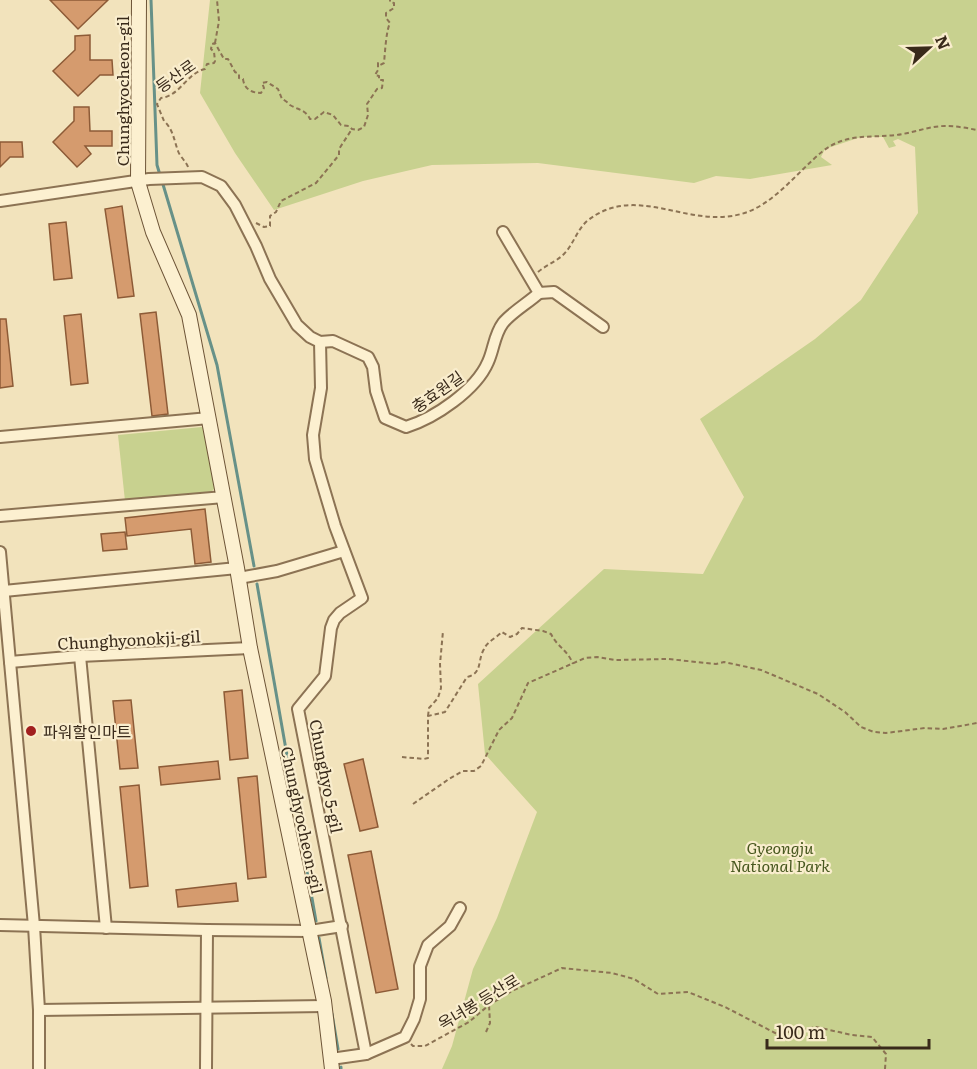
<svg xmlns="http://www.w3.org/2000/svg" width="977" height="1069" font-family="Literata,'Noto Sans KR',serif">
<style>
.green{fill:#c8d18f}
.lines{fill:none;stroke-linecap:round;stroke-linejoin:round}
.stream{stroke:#679188;stroke-width:3}
.building{fill:#d59b6e;stroke:#8d5b37;stroke-width:1.5}
.street-casing{stroke:#8c7354;stroke-width:14}
.secondary-casing{stroke:#6d5437;stroke-width:16}
.path{stroke:#8c7354;stroke-width:2;stroke-dasharray:4.5 3;stroke-linecap:butt}
.street{stroke:#fcf0d0;stroke-width:10}
.secondary{stroke:#fcf0d0;stroke-width:14}
.poi-dot{fill:#a11f1e;stroke:#f9edcd;stroke-width:2}
.labels{text-anchor:middle;dominant-baseline:central;stroke-width:4.5;stroke-linejoin:round;paint-order:stroke}
.street-label{font-size:16px;fill:#392a1a;stroke:#f9edcd}
.poi-label{font-size:16px;fill:#392a1a;stroke:#f9edcd;text-anchor:start}
.park-label{font-size:16px;font-style:italic;fill:#48581f;stroke:#f9edcd}
</style>
<rect width="100%" height="100%" fill="#f2e3bc"/>
<g class="green">
<polygon points="210,0 977,0 977,1069 442,1069 452,1046 473,969 497,918 537,812 485,754 478,684 604,569 703,574 744,497 700,419 815,339 861,300 918,213 915,147 898,139 893,141 896,146 889,148 883,137 861,137 825,149 821,157 832,165 750,179 716,176 694,183 538,163 432,165 363,181 274,210 235,153 200,93"/>
<polygon points="202,427 209,433 218,485 208,495 125,501 118,435"/>
</g>
<g class="lines">
<g class="stream">
<polyline points="151,0 157,165 160,175"/>
<polyline points="162,181 217,365 254,566"/>
<polyline points="257,584 316,921"/>
<polyline points="319,938 326,978"/>
<polyline points="332,1014 338,1049"/>
<polyline points="341,1067 341,1069"/>
</g>
</g>
<g class="building">
<polygon points="50,0 108,0 78,29"/>
<polygon points="90,35 90,60 112,60 113,75 100,75 78,96 53,71 75,50 75,36"/>
<polygon points="74,107 89,107 90,131 112,131 112,146 85,146 91,154 77,167 53,142 74,121"/>
<polygon points="0,142 22,142 23,157 10,157 0,167"/>
<polygon points="122,206 134,296 118,298 105,209"/>
<polygon points="66,222 72,278 54,280 49,224"/>
<polygon points="156,312 168,414 152,416 140,314"/>
<polygon points="81,314 88,383 71,385 64,316"/>
<polygon points="0,319 6,319 13,386 0,388"/>
<polygon points="205,509 211,562 195,564 191,529 127,536 125,518"/>
<polygon points="125,532 127,549 103,551 101,534"/>
<polygon points="242,690 248,758 230,760 224,692"/>
<polygon points="131,700 138,768 120,769 113,701"/>
<polygon points="363,759 378,827 360,831 344,764"/>
<polygon points="218,761 220,779 161,785 159,767"/>
<polygon points="257,776 266,877 248,879 238,778"/>
<polygon points="139,785 148,886 130,888 120,787"/>
<polygon points="371,851 398,989 376,993 348,855"/>
<polygon points="236,883 238,901 178,907 176,890"/>
</g>
<g class="lines">
<defs>
<g id="street">
<polyline points="0,201 149,179 202,177 221,186 235,205 256,246 270,279 297,325 310,337 320,342 321,388 313,435 315,459 335,526 362,598 340,613 334,620 331,628 325,676 298,709 366,1054"/>
<polyline points="539,293 554,292 603,327"/>
<path d="M 320,342 L 333,341 L 368,357 L 373,367 L 376,391 L 385,418 L 406,427 C 435,418 476,390 488,362 C 494,349 494,335 503,323 C 512,312 528,303 539,293 L 503,232"/>
<polyline points="0,437 209,418"/>
<polyline points="0,516 224,497"/>
<polyline points="0,552 34,926 39,1010 39,1069"/>
<polyline points="239,578 277,571 344,551"/>
<polyline points="4,591 237,568"/>
<polyline points="80,656 106,928"/>
<polyline points="10,662 80,656 250,648"/>
<polyline points="0,925 207,930 310,931 342,926"/>
<polyline points="39,1010 324,1006"/>
<polyline points="331,1059 366,1054 405,1037 414,1019 420,999 420,966 428,945 450,926 460,908"/>
<polyline points="206,1069 207,930"/>
</g>
<polyline id="secondary" points="139,0 138,182 153,232 189,315 237,568 250,648 324,1001 332,1069"/>
</defs>
<use href="#street" class="street-casing"/>
<use href="#secondary" class="secondary-casing"/>
<g class="path">
<polyline points="215,43 219,21 217,0"/>
<path d="M 188,167 C 186,161 180,157 178,151 C 174,140 173,129 164,121 L 157,104 L 161,98 C 180,96 187,73 205,69 L 207,64 L 214,63 L 215,61 L 214,52 L 211,49 L 212,44 L 215,43 L 224,59 L 228,59 L 235,72 L 239,74 L 239,78 L 243,79 C 244,89 252,93 261,93 L 264,88 L 262,83 L 267,82 L 278,89 L 282,99 C 285,100 288,103 290,105 C 298,110 305,109 310,119 L 315,119 L 324,112 L 333,115 L 341,125 L 349,126 L 352,129 L 358,130 L 364,127 L 368,115 L 367,104 L 377,89 L 382,88 L 383,80 L 379,80 L 379,76 L 375,75 L 378,70 L 378,63 L 380,65 L 384,63 C 385,53 386,31 390,23 L 386,18 L 386,13 L 394,8 L 394,3 L 390,2 L 390,0"/>
<polyline points="256,223 264,227 270,226 270,216 276,212 281,201 316,183 339,155 339,149 352,129"/>
<path d="M 538,272 C 546,265 556,262 564,254 C 573,245 577,230 587,221 C 636,182 687,229 741,214 C 773,206 798,171 823,151 C 846,133 870,138 896,135 C 913,133 929,126 945,126 C 956,126 967,128 977,130"/>
<polyline points="428,716 429,708 438,698 441,688 440,664 443,631"/>
<path d="M 402,757 L 424,759 L 428,758 L 428,716 L 445,712 L 467,677 C 483,673 477,661 484,649 C 487,642 496,638 502,632 L 510,637 L 517,634 L 522,628 L 543,631 L 551,634 C 558,648 567,649 573,664"/>
<polyline points="413,804 449,779 463,771 474,771 481,766 499,730 512,718 528,683 585,658 597,657 615,660 668,659 716,664 724,662 761,670 818,694 845,712 861,727 874,732 886,733 925,728 943,729 977,723"/>
<polyline points="486,1032 490,1023 489,1005"/>
<polyline points="411,1044 413,1046 425,1046 469,1022 489,1005 512,991 562,968 612,973 634,979 658,994 688,992 725,1007 777,1034 816,1027 852,1035 872,1037 886,1054 885,1069"/>
</g>
<use href="#street" class="street"/>
<use href="#secondary" class="secondary"/>
</g>
<circle class="poi-dot" cx="31" cy="731" r="6"/>
<g class="labels">
<g class="street-label">
<text transform="translate(175 75) rotate(-35)">등산로</text>
<text transform="translate(122 91) rotate(-90)">Chunghyocheon-gil</text>
<text transform="translate(437 391) rotate(-35)">충효원길</text>
<text transform="translate(129 639) rotate(-3)">Chunghyonokji-gil</text>
<text transform="translate(327 776) rotate(79)">Chunghyo 5-gil</text>
<text transform="translate(303 820) rotate(78)">Chunghyocheon-gil</text>
<text transform="translate(478 1001) rotate(-31)">옥녀봉 등산로</text>
</g>
<g class="poi-label">
<text x="43" y="731">파워할인마트</text>
</g>
<g class="park-label">
<text x="780" y="847">Gyeongju<tspan x="780" dy="18">National Park</tspan></text>
</g>
</g>
<g transform="translate(929 48) rotate(68)" stroke="#f9edcd" stroke-width="4.5" paint-order="stroke">
<path d="M0-4.5L10 22L0 15L-10 22Z" fill="#392a1a"/>
<text y="-9" font-size="16" font-weight="bold" text-anchor="middle" fill="#392a1a">N</text>
</g>
<path d="M767 1039v9h162v-9" fill="none" stroke="#392a1a" stroke-width="3"/>
<text x="776" y="1039" font-size="18" fill="#392a1a" stroke="#f9edcd" stroke-width="4.5" paint-order="stroke">100 m</text>
</svg>
